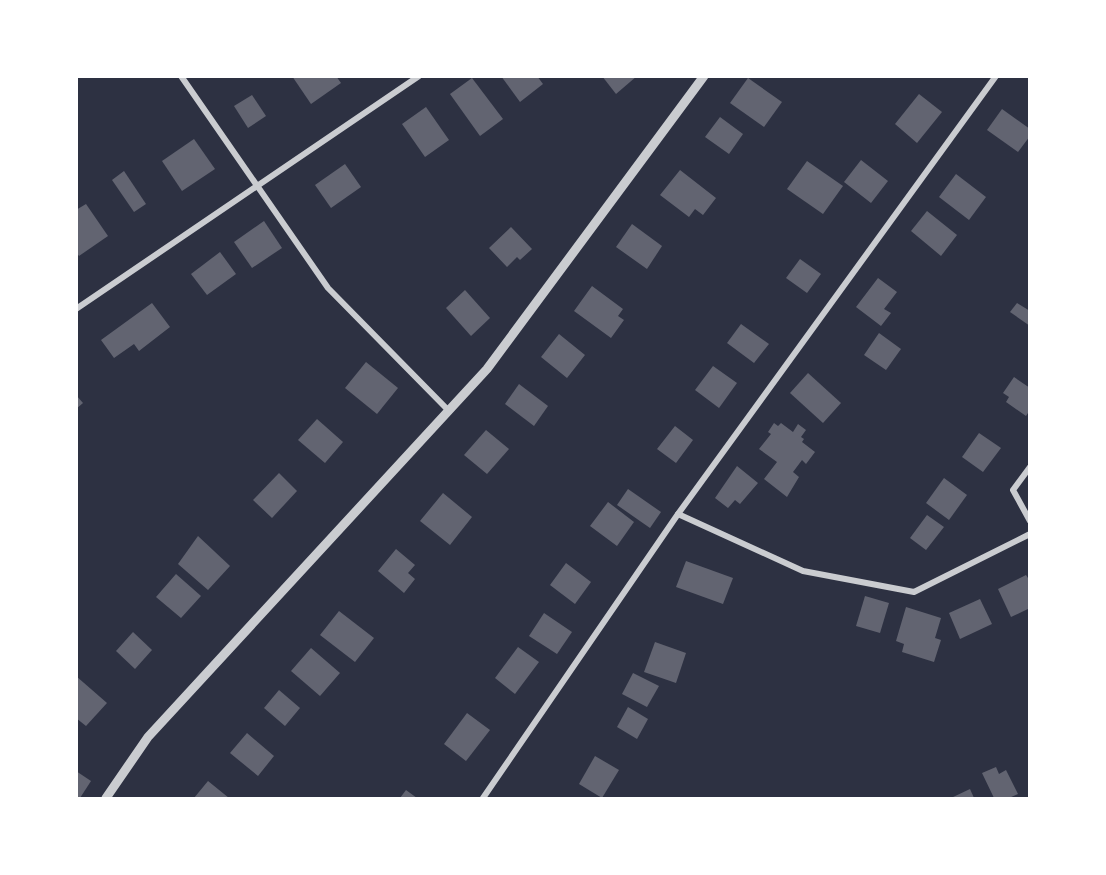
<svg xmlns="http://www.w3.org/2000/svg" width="1106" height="875" font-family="Montserrat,sans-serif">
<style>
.building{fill:#626471}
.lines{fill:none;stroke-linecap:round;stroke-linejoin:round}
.minor{stroke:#caccd0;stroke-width:6}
.tertiary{stroke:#caccd0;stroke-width:9}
</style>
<rect width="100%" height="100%" fill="#2d3142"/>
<g class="building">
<polygon points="292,76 336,76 341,83 311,104"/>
<polygon points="501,76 537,76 543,84 520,102"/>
<polygon points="602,76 637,76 616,94"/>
<polygon points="472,78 503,119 480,136 450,94"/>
<polygon points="748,78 782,102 764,127 730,103"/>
<polygon points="919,94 942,112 917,143 895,124"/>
<polygon points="252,95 266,116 248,128 234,106"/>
<polygon points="426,107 449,140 425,157 402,124"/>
<polygon points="1002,109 1030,129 1030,136 1018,152 987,130"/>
<polygon points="720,117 743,134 729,154 705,137"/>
<polygon points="194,139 215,169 182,191 162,161"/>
<polygon points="861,160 888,181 871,203 844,182"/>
<polygon points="807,161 843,186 823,214 787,189"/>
<polygon points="345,164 361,187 331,208 315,185"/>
<polygon points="680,170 716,198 703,215 695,209 689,217 660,195"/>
<polygon points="124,171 146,204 134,212 112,180"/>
<polygon points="956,174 986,197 969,220 939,197"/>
<polygon points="86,204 108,236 79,256 76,252 76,210"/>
<polygon points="927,211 957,235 941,256 911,231"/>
<polygon points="264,221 282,248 252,268 234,242"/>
<polygon points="632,224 662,246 647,269 616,247"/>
<polygon points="511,227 532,249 520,260 517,257 507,267 489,248"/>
<polygon points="220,252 236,274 207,295 191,274"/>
<polygon points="800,259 821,274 807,293 786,278"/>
<polygon points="878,278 897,292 884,309 891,313 881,326 856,307"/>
<polygon points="592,286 623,309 618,316 624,320 611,338 574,311"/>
<polygon points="465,290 490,318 471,336 446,308"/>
<polygon points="152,303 170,327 139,351 134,344 114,358 101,340"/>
<polygon points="1017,303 1030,311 1030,326 1010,312"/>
<polygon points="741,324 769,344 754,363 727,343"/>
<polygon points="879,333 901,349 886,370 864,355"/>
<polygon points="559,334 585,355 567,378 541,357"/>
<polygon points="366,362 398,388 377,414 345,388"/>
<polygon points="713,366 737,383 719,408 695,390"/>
<polygon points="808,373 841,403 823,423 790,393"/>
<polygon points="1014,377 1030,388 1030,410 1026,416 1006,402 1009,397 1003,393"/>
<polygon points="519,384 548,406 534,426 505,404"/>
<polygon points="76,395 83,403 76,409"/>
<polygon points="317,419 343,442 325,463 298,440"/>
<polygon points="774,423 778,426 781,423 793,432 798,424 806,430 801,437 804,439 802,442 815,452 806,464 802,460 793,472 799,477 787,497 764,479 777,462 759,449 771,434 768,432"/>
<polygon points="675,426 693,440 676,463 657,449"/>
<polygon points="486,430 509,449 487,474 464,455"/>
<polygon points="979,433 1001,448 983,472 962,457"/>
<polygon points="737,466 758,483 740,504 735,500 728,508 715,498"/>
<polygon points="279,473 297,491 272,518 253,500"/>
<polygon points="944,478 967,495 949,520 926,503"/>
<polygon points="628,489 661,512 650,528 617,505"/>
<polygon points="443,493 472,517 450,545 420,521"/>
<polygon points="608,502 634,522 617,546 590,526"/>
<polygon points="927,515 944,527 926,550 910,538"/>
<polygon points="198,536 230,566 208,590 178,564"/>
<polygon points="396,549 415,565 408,573 415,579 404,593 378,571"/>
<polygon points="686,561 733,578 723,604 676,587"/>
<polygon points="566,563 591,582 575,604 550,585"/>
<polygon points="176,574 201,596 181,618 156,597"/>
<polygon points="1026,575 1030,581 1030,608 1011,617 998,589"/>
<polygon points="865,596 889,603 880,633 856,626"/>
<polygon points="980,599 992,624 960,639 949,613"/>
<polygon points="906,607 941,618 935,638 941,640 934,662 902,652 904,644 896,641"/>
<polygon points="339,611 374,638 355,662 320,635"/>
<polygon points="544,613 572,632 557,654 529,636"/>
<polygon points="133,632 152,650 135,669 116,651"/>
<polygon points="655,642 686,653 676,683 644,672"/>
<polygon points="518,647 539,662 515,694 495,678"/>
<polygon points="311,648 340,673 320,696 291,671"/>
<polygon points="633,673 659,686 647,707 622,694"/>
<polygon points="76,676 107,703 86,726 76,718"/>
<polygon points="279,690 300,708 285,726 264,708"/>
<polygon points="628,707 648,719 637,739 617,727"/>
<polygon points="467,713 490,730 466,761 444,744"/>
<polygon points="247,733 274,756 258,776 230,753"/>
<polygon points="595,756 619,770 602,798 579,784"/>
<polygon points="996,767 999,774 1006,770 1018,794 1009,798 994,798 982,773"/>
<polygon points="76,771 91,781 80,798 76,798"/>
<polygon points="208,781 229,798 194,798"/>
<polygon points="970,789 974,798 951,798"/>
<polygon points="406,790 417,798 400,798"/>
</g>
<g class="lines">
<g class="minor">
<polyline points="181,76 328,288 449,411"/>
<polyline points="76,309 419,76"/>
<polyline points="1030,467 1013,490 1030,521"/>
<polyline points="678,514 803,571 914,592 1030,534"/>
<polyline points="483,798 678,514 996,76"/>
</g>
<polyline class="tertiary" points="106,798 148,737 487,369 704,76"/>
</g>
<rect width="1106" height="875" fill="none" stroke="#ffffff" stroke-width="156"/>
</svg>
